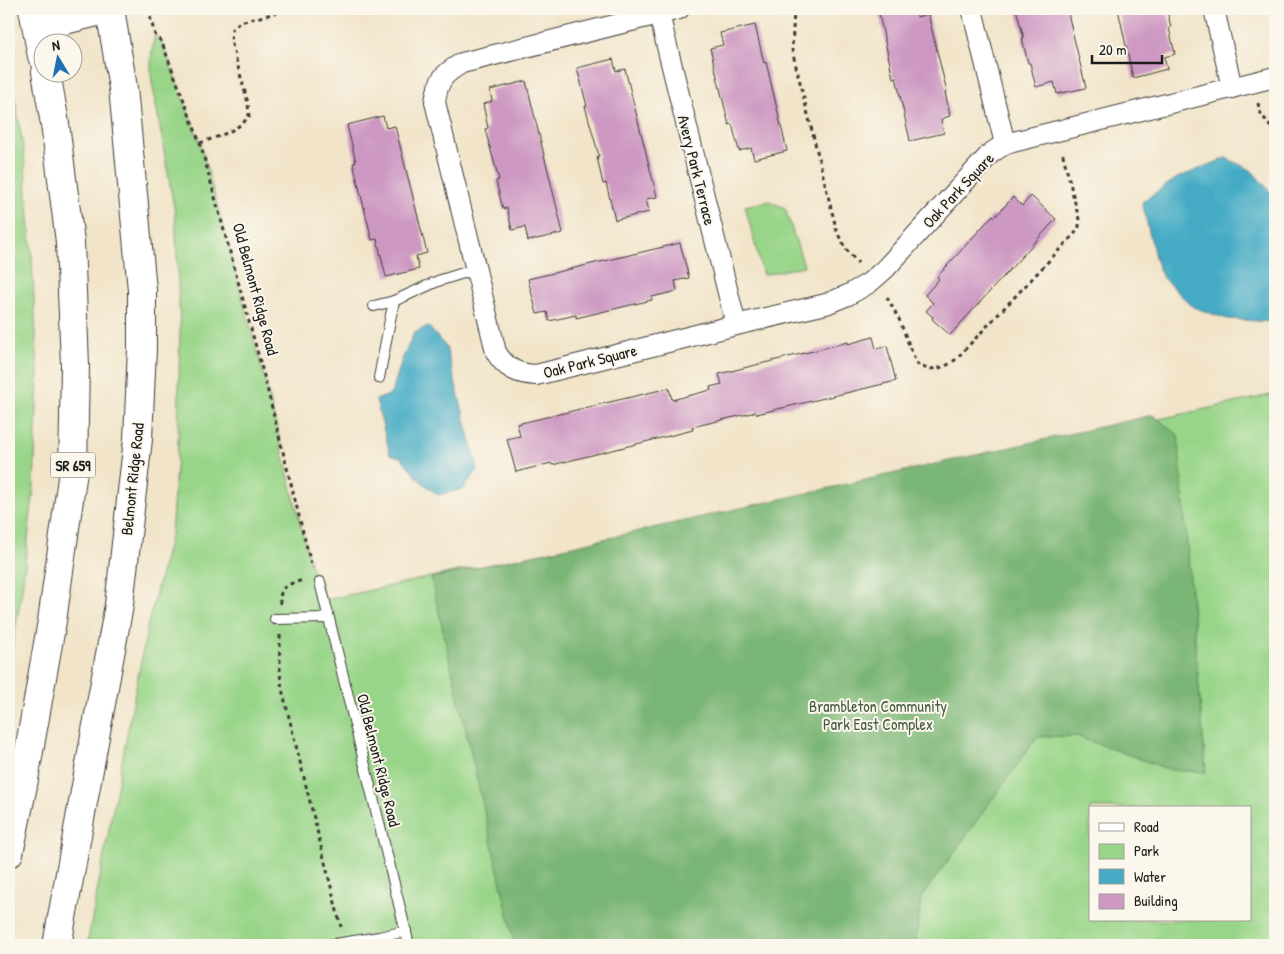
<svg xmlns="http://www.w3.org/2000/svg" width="1284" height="954" font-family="'Patrick Hand',sans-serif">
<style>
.green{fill:#99d589;stroke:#5a7852;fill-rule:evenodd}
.forest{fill:#7ab675;stroke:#4b6948}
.water{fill:#45abc5;stroke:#306470}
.building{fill:#cd99c2}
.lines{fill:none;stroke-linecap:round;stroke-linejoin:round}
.lane-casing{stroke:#3c3a36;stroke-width:12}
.street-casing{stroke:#3c3a36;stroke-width:22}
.secondary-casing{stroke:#3c3a36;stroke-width:30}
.primary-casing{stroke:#3c3a36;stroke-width:30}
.path{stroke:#3c3a36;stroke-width:3;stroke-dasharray:4 4;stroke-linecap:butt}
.lane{stroke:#fff;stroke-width:10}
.street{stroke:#fff;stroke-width:20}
.secondary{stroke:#fff;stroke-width:28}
.primary{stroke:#fff;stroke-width:28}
.labels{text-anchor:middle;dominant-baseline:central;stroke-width:4;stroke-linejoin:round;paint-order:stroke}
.shield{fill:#fbf7ec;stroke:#5f5e5a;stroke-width:1}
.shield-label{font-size:15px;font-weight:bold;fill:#1c1c1c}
.street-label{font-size:16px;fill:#1c1c1c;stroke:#fbf7ec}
.park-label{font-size:16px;fill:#485d42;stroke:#fbf7ec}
</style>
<rect width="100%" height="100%" fill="#fbf7ec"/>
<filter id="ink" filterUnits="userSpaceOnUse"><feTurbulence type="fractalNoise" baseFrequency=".02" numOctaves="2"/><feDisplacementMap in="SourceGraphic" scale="10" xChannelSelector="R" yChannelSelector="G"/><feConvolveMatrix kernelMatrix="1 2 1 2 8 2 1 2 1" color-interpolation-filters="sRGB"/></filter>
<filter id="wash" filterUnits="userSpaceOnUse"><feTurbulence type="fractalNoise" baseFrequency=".0096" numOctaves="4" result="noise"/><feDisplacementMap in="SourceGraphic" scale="20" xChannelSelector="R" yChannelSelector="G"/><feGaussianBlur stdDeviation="1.12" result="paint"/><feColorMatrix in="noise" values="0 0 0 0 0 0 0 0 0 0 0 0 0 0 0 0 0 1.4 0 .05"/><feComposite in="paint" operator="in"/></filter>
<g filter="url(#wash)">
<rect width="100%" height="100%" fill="#f1e4c9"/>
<g class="green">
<path d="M 155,35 L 161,41 L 164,48 L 200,143 L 264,376 L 311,567 L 320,582 L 325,600 L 1275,394 L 1275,945 L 87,945 L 148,624 L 171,534 L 178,442 L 180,327 L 175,213 L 152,82 C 150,66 151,51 155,35 ZM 1090,808 L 1250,808 L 1250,920 L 1090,920 Z"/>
<polygon points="9,65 24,152 32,258 38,376 34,486 22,590 9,667"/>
<polygon points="769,201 785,208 804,266 763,275 745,206"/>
</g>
<polygon class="forest" points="1153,415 1178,435 1206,772 1171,770 1076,736 1037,737 921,898 916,940 918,945 515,945 431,578"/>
<g class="water">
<polygon points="1226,158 1251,170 1275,197 1275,319 1272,322 1227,319 1193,307 1163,278 1156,261 1142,202 1177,178"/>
<polygon points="428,326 446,347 478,469 464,489 438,495 419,480 402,458 390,454 376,400 391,394 403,357 414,333"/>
</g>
<g id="blocks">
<g class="building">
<polygon points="901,9 916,9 917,17 928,14 947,92 945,92 950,116 941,119 944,133 910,141 896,77 893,78 879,14"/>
<polygon points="1016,9 1067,9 1086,88 1057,94 1054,82 1036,87 1030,63 1028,63 1022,38 1024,38"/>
<polygon points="1118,9 1167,9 1171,28 1169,28 1175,54 1164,57 1167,69 1133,78"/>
<polygon points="755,25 764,63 766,62 787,151 754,159 751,148 739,151 732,124 729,125 710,48 723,45 720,33"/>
<polygon points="613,59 616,71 625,69 657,197 646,199 649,212 615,220 606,183 603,184 597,157 599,156 585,106 587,106 577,68"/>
<polygon points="526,81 563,233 528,241 525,227 512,230 507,208 503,209 496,181 499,180 485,129 488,128 483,104 492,101 490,90"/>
<polygon points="383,116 386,128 395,126 427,253 416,256 419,269 386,277 377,239 372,240 353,163 356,162 347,125"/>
<polygon points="1031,196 1056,219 950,335 932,319 933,317 926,311 933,303 925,295 939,279 937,277 993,215 995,217 1013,197 1022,206"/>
<polygon points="680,243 689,278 675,281 677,291 652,297 652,300 576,318 576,315 549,321 547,312 537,314 528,279"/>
<polygon points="873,337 876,349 887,346 896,381 757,414 756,412 692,427 693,430 552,465 551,463 516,472 507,439 520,436 517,424 669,388 672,400 711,390 710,387 722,384 719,374 821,349 848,342 848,344"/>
</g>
</g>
</g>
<g filter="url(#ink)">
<use href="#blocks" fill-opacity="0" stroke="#3c3a36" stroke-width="1"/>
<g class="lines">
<defs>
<g id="lane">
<polyline points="374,306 394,301"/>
<polyline points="379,378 390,320 394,301 438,281 476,269"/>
<polyline points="320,582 409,945"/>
<polyline points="275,619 329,618"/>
<polyline points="329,945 379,937 406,931"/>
</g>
<g id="street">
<path d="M 679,9 L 462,63 C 443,74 438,80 435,102 L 496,352 C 505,368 517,374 536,375 L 736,325 L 826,304 L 848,295 L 869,283 L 885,269 L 991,153 L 1005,144 L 1275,77"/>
<polyline points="972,9 1005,144"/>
<polyline points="1214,9 1232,88"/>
<polyline points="659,14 736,325"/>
</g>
<polyline id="secondary" points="37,27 109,9"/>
<g id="primary">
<polyline points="33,9 42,56"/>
<polyline points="9,853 23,785 52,621 73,471 75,365 70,242 55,124 46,72"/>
<polyline points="57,945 119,605 138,439 142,348 142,290 123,88 110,9"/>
</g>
</defs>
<use href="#lane" class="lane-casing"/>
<use href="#street" class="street-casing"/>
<use href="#secondary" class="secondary-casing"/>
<use href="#primary" class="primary-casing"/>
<g class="path">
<polyline points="148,9 155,35 161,41 164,48 200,143 264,376 312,568"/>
<polyline points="794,9 792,50 837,232 845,248 858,263"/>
<polyline points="1258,103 1260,112 1275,133"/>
<path d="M 200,143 C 219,136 235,132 249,117 L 248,103 L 231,41 L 232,29 L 240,22 L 292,9"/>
<path d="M 887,297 L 899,319 L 916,363 C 928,373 944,369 955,360 L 1079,229 L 1079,219 L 1062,151"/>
<path d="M 280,604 C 279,585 288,584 304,580"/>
<polyline points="280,635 280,673 282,689 341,927"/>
</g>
<use href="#lane" class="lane"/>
<use href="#street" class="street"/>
<use href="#secondary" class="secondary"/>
<use href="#primary" class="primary"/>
</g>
</g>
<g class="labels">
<rect class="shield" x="50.5" y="452.5" width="45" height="25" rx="4"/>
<g class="shield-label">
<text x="73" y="465">SR 659</text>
</g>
<g class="street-label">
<text transform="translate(697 170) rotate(76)">Avery Park Terrace</text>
<text transform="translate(958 190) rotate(-47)">Oak Park Square</text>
<text transform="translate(256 289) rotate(75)">Old Belmont Ridge Road</text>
<text transform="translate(590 361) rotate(-14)">Oak Park Square</text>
<text transform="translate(132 479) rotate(-84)">Belmont Ridge Road</text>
<text transform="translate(379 760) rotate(76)">Old Belmont Ridge Road</text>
</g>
<g class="park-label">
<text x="878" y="706">Brambleton Community<tspan x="878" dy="18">Park East Complex</tspan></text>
</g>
</g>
<rect width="1284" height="954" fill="none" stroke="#fbf7ec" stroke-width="30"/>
<rect x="1089" y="806" width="162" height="115" fill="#fbf7ec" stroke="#a29f99"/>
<rect x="1099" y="823" width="25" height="8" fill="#ffffff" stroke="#a29f99"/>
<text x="1134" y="832" font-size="15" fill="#1c1c1c">Road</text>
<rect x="1099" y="844" width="25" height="15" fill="#99d589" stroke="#a29f99"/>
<text x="1134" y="856" font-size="15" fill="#1c1c1c">Park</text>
<rect x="1099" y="869" width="25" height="15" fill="#45abc5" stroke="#a29f99"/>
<text x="1134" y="882" font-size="15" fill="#1c1c1c">Water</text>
<rect x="1099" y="894" width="25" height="15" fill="#cd99c2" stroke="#a29f99"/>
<text x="1134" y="906" font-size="15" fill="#1c1c1c">Building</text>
<g transform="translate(58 58) rotate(350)"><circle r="24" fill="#fbf7ec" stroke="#a29f99"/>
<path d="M0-4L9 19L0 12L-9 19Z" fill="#1f6fb2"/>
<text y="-8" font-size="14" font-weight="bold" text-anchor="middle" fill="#1c1c1c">N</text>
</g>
<path d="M1092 55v8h70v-8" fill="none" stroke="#1c1c1c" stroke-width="2.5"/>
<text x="1099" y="55" font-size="15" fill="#1c1c1c" stroke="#fbf7ec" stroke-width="4" paint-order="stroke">20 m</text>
</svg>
